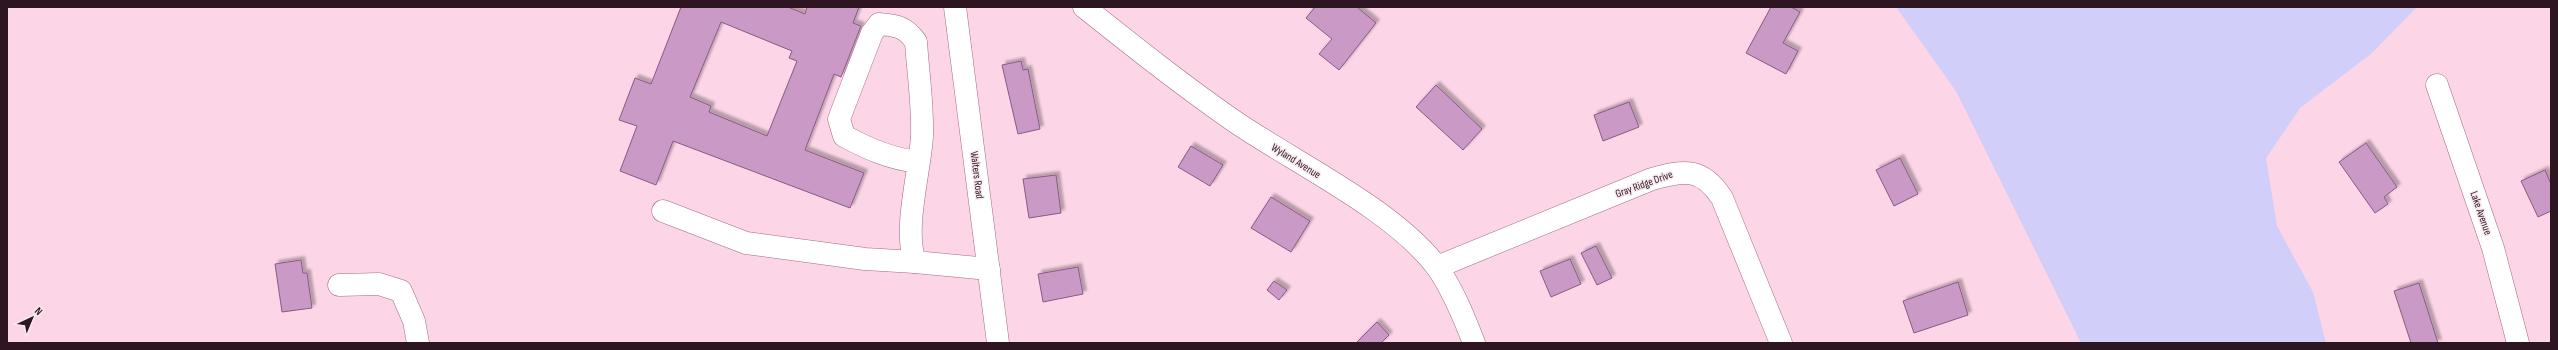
<svg xmlns="http://www.w3.org/2000/svg" width="2558" height="350" font-family="'Sofia Sans Condensed',sans-serif">
<style>
.green{fill:#d2cefa}
.building{fill:#ca99c5;stroke:#875b84;fill-rule:evenodd;filter:url(#shadow)}
.lines{fill:none;stroke-linecap:round;stroke-linejoin:round}
.minor-casing{stroke:#a46a86;stroke-width:23}
.minor{stroke:#fff;stroke-width:22}
.labels{text-anchor:middle;dominant-baseline:central;stroke-width:3;stroke-linejoin:round;paint-order:stroke}
.street-label{font-size:11px;fill:#2d1622;stroke:#f8eaf0}
</style>
<defs>
<filter id="shadow"><feDropShadow dx="3.5" dy="-3.5" stdDeviation="1" flood-color="#0004"/></filter>
</defs>
<rect width="100%" height="100%" fill="#fcd5e6"/>
<polygon class="green" points="1896,7 2417,7 2372,53 2300,108 2266,158 2277,226 2313,292 2326,343 2081,343 1956,91"/>
<g class="building">
<path d="M 681,7 L 788,7 L 805,14 L 807,7 L 859,7 L 853,23 L 861,26 L 841,77 L 834,74 L 805,150 L 864,173 L 850,208 L 673,141 L 656,185 L 620,171 L 637,126 L 619,120 L 635,78 L 651,84 ZM 721,22 L 792,51 L 789,58 L 797,61 L 767,136 L 709,112 L 711,106 L 690,97 Z"/>
<polygon points="1315,7 1357,7 1376,23 1339,70 1319,54 1332,39 1306,18"/>
<polygon points="1771,7 1791,7 1800,12 1783,43 1798,51 1786,74 1746,53"/>
<polygon points="1021,61 1023,70 1028,69 1040,129 1018,134 1002,65"/>
<polygon points="1436,85 1482,129 1463,150 1416,107"/>
<polygon points="1629,102 1639,127 1603,141 1594,115"/>
<polygon points="2366,143 2397,187 2384,197 2388,204 2375,213 2339,162"/>
<polygon points="1191,146 1223,165 1210,186 1178,167"/>
<polygon points="1900,158 1918,194 1894,206 1876,170"/>
<polygon points="2545,170 2551,184 2551,211 2538,217 2521,181"/>
<polygon points="1056,175 1061,213 1029,218 1023,179"/>
<polygon points="1271,197 1310,221 1291,252 1251,228"/>
<polygon points="1596,246 1612,278 1597,285 1581,253"/>
<polygon points="1570,259 1581,284 1551,297 1540,271"/>
<polygon points="301,260 303,273 307,273 312,308 282,312 275,264"/>
<polygon points="1078,267 1083,294 1043,302 1038,274"/>
<polygon points="1274,281 1287,290 1279,300 1267,290"/>
<polygon points="1958,282 1968,315 1914,333 1903,301"/>
<polygon points="2419,283 2438,343 2411,343 2394,291"/>
<polygon points="1377,322 1389,335 1381,343 1356,343"/>
</g>
<g class="lines">
<defs>
<g id="minor">
<polyline points="955,7 998,343"/>
<path d="M 1084,7 C 1133,46 1182,85 1234,121 C 1295,163 1393,209 1437,267 C 1453,290 1464,317 1474,343"/>
<polyline points="2437,85 2493,248 2518,343"/>
<path d="M 918,162 C 891,159 868,149 844,136 L 839,119 L 872,33 L 879,24 C 896,25 906,27 916,42 C 918,72 923,105 922,136 C 920,172 903,228 915,262 L 989,269"/>
<polyline points="663,211 746,243 865,259 915,262"/>
<path d="M 1437,267 L 1652,179 C 1684,170 1702,167 1722,198 L 1781,343"/>
<polyline points="339,285 379,284 401,291 414,321 418,343"/>
</g>
</defs>
<use href="#minor" class="minor-casing"/>
<use href="#minor" class="minor"/>
</g>
<g class="labels">
<g class="street-label">
<text transform="translate(1296 161) rotate(32)">Wyland Avenue</text>
<text transform="translate(977 175) rotate(83)">Walters Road</text>
<text transform="translate(1644 184) rotate(-20)">Gray Ridge Drive</text>
<text transform="translate(2481 213) rotate(71)">Lake Avenue</text>
</g>
</g>
<rect width="2558" height="350" fill="none" stroke="#2d1622" stroke-width="16"/>
<g transform="translate(32 318) rotate(44)" stroke="#f8eaf0" stroke-width="3" paint-order="stroke">
<path d="M0-3L7 15L0 10L-7 15Z" fill="#2d1622"/>
<text y="-6" font-size="11" font-weight="bold" text-anchor="middle" fill="#2d1622">N</text>
</g>
</svg>
